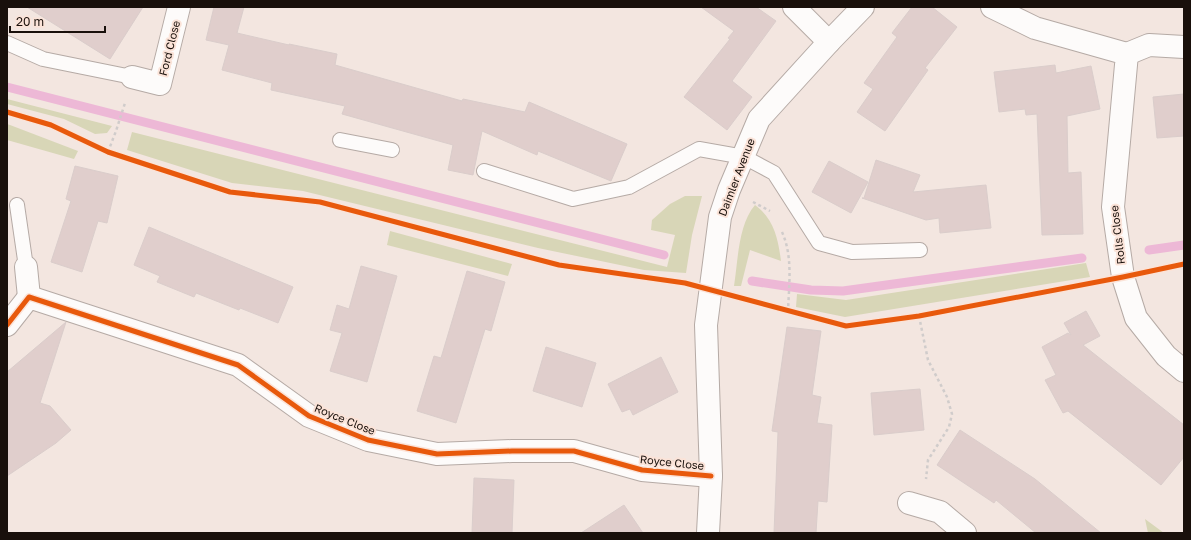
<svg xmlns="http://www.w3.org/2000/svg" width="1191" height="540" font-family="'Golos Text',sans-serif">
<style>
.green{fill:#d8d6b7}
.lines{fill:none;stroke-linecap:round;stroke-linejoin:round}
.stream{stroke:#edb8d6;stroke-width:9}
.building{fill:#e0cecc;stroke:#dacdcb}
.lane-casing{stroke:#b5aaa5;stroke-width:16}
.street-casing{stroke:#b5aaa5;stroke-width:24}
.path{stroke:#d0cccb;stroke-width:2.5;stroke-dasharray:3 3;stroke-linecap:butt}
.lane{stroke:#fdfbfa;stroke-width:14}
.street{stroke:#fdfbfa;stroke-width:22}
.cycleway-casing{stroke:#fbe3d8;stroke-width:8}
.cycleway{stroke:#e8590c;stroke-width:5}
.labels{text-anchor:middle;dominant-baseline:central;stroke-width:4;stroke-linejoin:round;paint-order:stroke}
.street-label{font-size:11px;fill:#19100b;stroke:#fbe3d8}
</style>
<rect width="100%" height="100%" fill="#f3e6e0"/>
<g class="green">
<polygon points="7,99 112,126 107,133 95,134 64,119 7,104"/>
<polygon points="7,124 10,125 78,151 74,159 7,140"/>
<polygon points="132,132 667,267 675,235 651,230 652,220 670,204 685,196 702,196 692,235 686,273 644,270 538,248 303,191 232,183 127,150"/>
<path d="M 755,205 C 774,219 778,238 781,261 L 750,250 L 741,286 L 734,286 C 738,261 738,225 755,205 Z"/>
<polygon points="390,231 512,264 508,276 387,245"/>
<polygon points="1086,263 1090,277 845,317 796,307 797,294 846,300"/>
<polygon points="1145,519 1164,533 1148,533"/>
</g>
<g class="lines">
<g class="stream">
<polyline points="7,87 664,255"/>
<polyline points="1149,250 1184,245"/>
<polyline points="752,281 811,290 843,291 1082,258"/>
</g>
</g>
<g class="building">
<polygon points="27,7 143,7 110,59"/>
<polygon points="214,7 244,7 237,33 289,45 289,44 337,54 335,65 462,101 463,99 525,112 529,102 627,144 611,181 538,151 537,155 482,131 473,175 448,170 453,145 342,114 345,106 271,90 272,83 222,70 229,45 206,40"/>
<polygon points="701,7 756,7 776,21 732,81 752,97 727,130 684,97 730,39 728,38 734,31"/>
<polygon points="912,7 932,7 957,27 925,68 928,70 885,131 857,112 873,89 864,83 897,37 892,33"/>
<polygon points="1055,65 1056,73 1091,66 1100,109 1067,116 1068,173 1081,172 1083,234 1042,235 1037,114 1026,115 1025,109 999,112 994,72"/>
<polygon points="1184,94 1184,136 1157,138 1153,97"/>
<polygon points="876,160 920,175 913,192 986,185 991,228 940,233 939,218 926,220 862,198 864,198"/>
<polygon points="829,161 868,182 851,213 812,192"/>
<polygon points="75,166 118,176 107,223 98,221 82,272 51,262 71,201 66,199"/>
<polygon points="149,227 293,287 278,323 240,308 239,310 196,293 194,297 157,282 160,276 134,265"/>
<polygon points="361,266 397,276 367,382 330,371 342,333 330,330 337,305 349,309"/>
<polygon points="467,271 505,282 491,331 485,329 456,423 417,411 434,356 441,358"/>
<polygon points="1086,311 1100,336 1083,345 1184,425 1184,457 1161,485 1068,411 1063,413 1045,380 1056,375 1042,347 1068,333 1071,335 1064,323"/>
<polygon points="66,322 40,403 50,406 71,430 56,443 7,476 7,372"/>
<polygon points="787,327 821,331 812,395 821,397 817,423 832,425 827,502 818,501 816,533 774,533 778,432 772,431"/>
<polygon points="546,347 596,363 582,407 533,391"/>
<polygon points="661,357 678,392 633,415 630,409 622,412 608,384"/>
<polygon points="920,389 924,430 874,435 871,393"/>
<polygon points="960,430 1035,479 1101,533 1036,533 996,500 994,503 937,465"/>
<polygon points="474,478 514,480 512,533 472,533"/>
<polygon points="624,505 643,533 581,533"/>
</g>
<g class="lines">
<defs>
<g id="lane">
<polyline points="7,43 43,59 132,77"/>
<polyline points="340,140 392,150"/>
<polyline points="484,171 573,199 629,187 699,149 744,157 774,173 819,243 852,252 920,250"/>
<polyline points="17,205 26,267"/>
</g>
<g id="street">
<polyline points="794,7 829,42"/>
<polyline points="992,7 1035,28 1127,54 1113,207 1123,277 1136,318 1166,356 1184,371"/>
<polyline points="1127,54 1149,45 1184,47"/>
<polyline points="132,77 160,84 179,7"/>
<polyline points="26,267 29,297"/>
<polyline points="7,325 29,297 238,365 309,416 368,440 437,454 512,451 574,451 642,470 711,476"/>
<polyline points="909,503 940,512 965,533"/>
<polyline points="708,533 711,476 706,325 720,217 729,190 759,119 829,42 863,7"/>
</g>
</defs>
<use href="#lane" class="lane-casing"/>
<use href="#street" class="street-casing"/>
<g class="path">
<polyline points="108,152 116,131 125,103"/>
<polyline points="753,202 770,211"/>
<path d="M 782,232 C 793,256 789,285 788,311"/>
<polyline points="919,316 928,360 947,397 952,414 949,427 928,460 926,479"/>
</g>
<use href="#lane" class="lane"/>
<use href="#street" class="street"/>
<defs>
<g id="cycleway">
<polyline points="7,112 51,125 108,152 230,192 320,202 559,265 685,283 846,326 919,316 1123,277 1184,264"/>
<polyline points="7,325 29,297 238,365 309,416 368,440 437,454 512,451 574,451 642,470 711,476"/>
</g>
</defs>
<use href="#cycleway" class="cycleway-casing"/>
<use href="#cycleway" class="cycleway"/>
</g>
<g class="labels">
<g class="street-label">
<text transform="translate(169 48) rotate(-76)">Ford Close</text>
<text transform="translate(736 177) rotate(-69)">Daimler Avenue</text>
<text transform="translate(1117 235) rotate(-97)">Rolls Close</text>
<text transform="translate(345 419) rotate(22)">Royce Close</text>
<text transform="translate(672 462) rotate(6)">Royce Close</text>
</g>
</g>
<rect width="1191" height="540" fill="none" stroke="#19100b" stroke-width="16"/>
<path d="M10 26v6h95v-6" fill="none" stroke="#19100b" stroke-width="2"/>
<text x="16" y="26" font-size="12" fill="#19100b" stroke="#fbe3d8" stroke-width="3" paint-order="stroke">20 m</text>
</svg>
